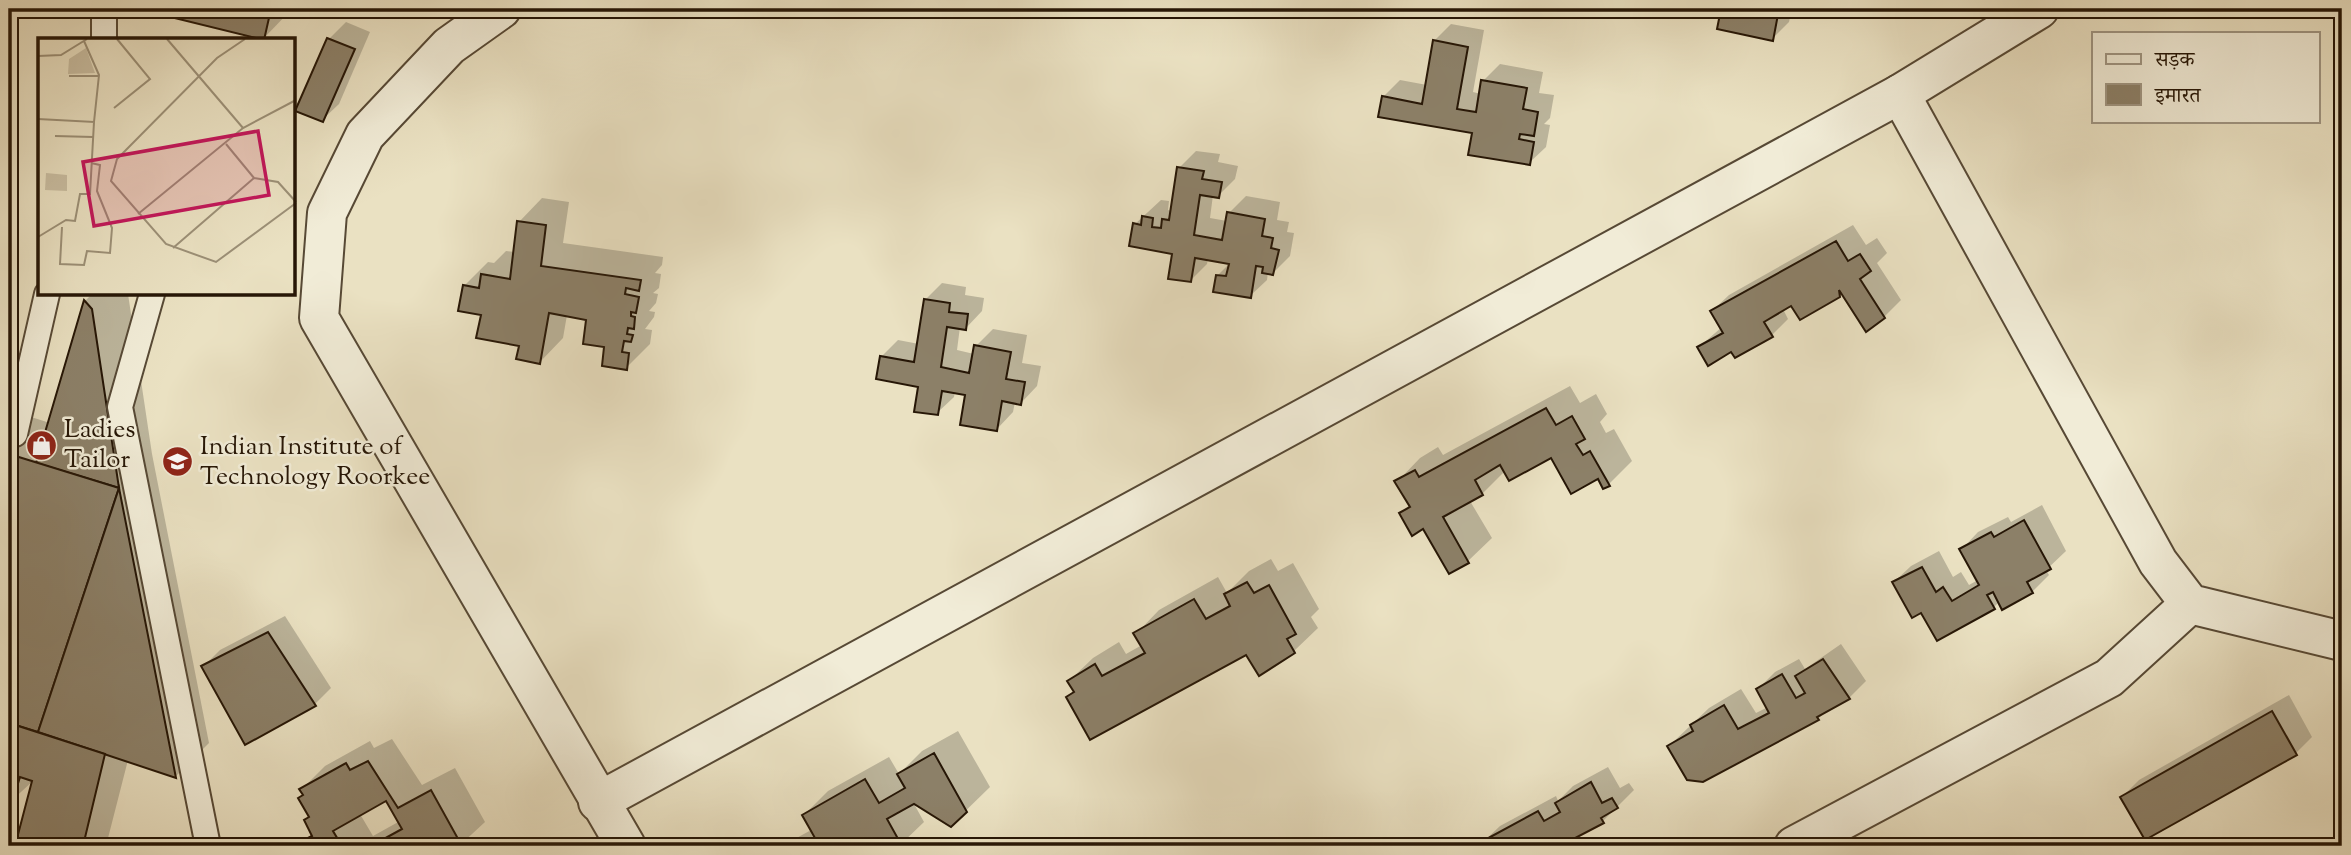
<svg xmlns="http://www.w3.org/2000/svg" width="2351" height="855" font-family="'Sorts Mill Goudy','Noto Serif Devanagari',serif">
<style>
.shadow{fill:#0003;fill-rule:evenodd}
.building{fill:#8c8068;stroke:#261606;stroke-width:2}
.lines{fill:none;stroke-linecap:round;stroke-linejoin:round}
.lane-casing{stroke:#574935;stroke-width:28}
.street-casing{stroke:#574935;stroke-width:42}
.lane{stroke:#f1ecd7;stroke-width:24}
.street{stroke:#f1ecd7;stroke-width:38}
.labels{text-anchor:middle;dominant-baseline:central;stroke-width:5;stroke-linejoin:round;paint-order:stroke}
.poi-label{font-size:26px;fill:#261606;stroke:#f1ecd7;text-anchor:start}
.inset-road{fill:none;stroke:#9c9077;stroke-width:2}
.view{fill:#c2185b;fill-opacity:0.15;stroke:#c2185b;stroke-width:3.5}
.inset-edge{fill:none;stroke:#261606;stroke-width:3.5}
</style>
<rect width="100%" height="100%" fill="#eae1c2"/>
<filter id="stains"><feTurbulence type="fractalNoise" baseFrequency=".00286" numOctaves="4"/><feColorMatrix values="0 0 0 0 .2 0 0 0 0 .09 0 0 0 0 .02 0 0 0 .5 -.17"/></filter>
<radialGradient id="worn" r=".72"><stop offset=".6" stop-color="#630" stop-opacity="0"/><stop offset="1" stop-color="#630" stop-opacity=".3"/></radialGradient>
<g class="shadow">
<polygon points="145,9 292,9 263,39"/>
<polygon points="1723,9 1792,9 1789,22 1772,39 1719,28"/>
<polygon points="346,22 370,32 339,104 322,120 298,110 329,39"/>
<polygon points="1451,24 1484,30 1473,92 1481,94 1483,81 1500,64 1543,72 1539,93 1554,95 1550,118 1544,124 1550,125 1546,147 1529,163 1474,132 1383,97 1400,80 1427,85 1434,41"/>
<polygon points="1196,151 1220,154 1218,162 1238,166 1235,179 1218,196 1213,195 1210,218 1227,221 1229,213 1246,196 1280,202 1277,220 1289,222 1287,232 1294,233 1290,256 1273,273 1268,272 1267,280 1250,296 1218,275 1231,262 1208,258 1207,264 1190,281 1174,252 1135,224 1161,200 1169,201 1168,210 1172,211 1179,168"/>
<polygon points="542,198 569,202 563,243 663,257 662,265 655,273 661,274 659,288 653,293 658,294 656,303 649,311 655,312 654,317 645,329 652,330 650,344 626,368 588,319 567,315 563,338 540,362 483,313 464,286 488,262 494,263 506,251 515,252 519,222"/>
<polygon points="1853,225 1866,245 1877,238 1887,253 1877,263 1901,300 1884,317 1842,292 1792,304 1783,309 1788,319 1772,335 1732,350 1699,347 1722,327 1712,311 1729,295"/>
<polygon points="942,283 966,287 965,295 984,298 982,311 966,328 960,327 957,350 974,354 976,346 993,329 1027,335 1022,363 1041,366 1037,386 1021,403 1015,402 1013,412 997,429 967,394 955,391 954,397 937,413 920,385 881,357 898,340 919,344 925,300"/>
<polygon points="92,294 128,294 152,454 209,743 176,776 128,760 106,846 17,846 34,780 9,803 9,410 50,423 85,301"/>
<polygon points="1570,386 1580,403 1596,394 1607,414 1600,422 1606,433 1614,429 1632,461 1609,484 1551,455 1505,471 1482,494 1470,501 1492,538 1468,561 1450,572 1423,527 1401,514 1410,504 1397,482 1420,458 1438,447 1443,455"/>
<polygon points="2042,505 2066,551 2046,570 2049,575 2032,592 2000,601 1994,607 1921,611 1894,582 1911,566 1939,551 1953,577 1961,572 1969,585 1978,580 1962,549 1978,532 2008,517 2011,522"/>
<polygon points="1271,559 1278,571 1293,563 1319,609 1311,617 1318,628 1294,651 1260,674 1246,652 1068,697 1075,690 1069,681 1093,658 1119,642 1126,654 1142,645 1136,634 1159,610 1218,577 1227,593 1249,571"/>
<polygon points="285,616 331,688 315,704 203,667 220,650"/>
<polygon points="1841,644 1866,681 1849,698 1828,709 1818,719 1703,780 1669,746 1709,708 1741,689 1756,713 1768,707 1758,689 1775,672 1799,659 1805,669"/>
<polygon points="2289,695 2312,737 2295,754 2122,797 2139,780"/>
<polygon points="958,731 990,787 951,825 913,802 924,822 899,846 782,846 813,829 804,815 828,791 889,757 899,774 922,751"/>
<path d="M 392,739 L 422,785 L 455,768 L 485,822 L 459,846 L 310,846 L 306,840 L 313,834 L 310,816 L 301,790 L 325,766 L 370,741 L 374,748 ZM 387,799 L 400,821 L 373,836 L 360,814 Z"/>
<polygon points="1608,767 1620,788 1629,783 1634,790 1603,821 1557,846 1463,846 1477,838 1480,845 1500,826 1556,796 1558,801 1573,786"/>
</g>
<g class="building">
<polygon points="138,9 271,9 264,40"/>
<polygon points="1721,9 1779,9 1773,41 1717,29"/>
<polygon points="327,38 355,49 323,122 295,111"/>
<polygon points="1433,40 1468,47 1457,109 1476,112 1481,80 1527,88 1523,109 1538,112 1534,136 1520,134 1519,139 1534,142 1530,165 1468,155 1472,133 1378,117 1382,96 1422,104"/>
<polygon points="1177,167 1204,171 1202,179 1222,182 1219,198 1200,195 1194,235 1222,240 1227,212 1265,219 1262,236 1273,238 1271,248 1279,250 1273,275 1262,273 1263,267 1256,266 1251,298 1213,292 1216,275 1226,276 1229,264 1195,258 1191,282 1168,279 1172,254 1129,246 1133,223 1141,225 1142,216 1153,218 1152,227 1161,228 1162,219 1169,220"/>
<polygon points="517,221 546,225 541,266 641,280 639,291 626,288 625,294 639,297 636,313 631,312 631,316 635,317 634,329 628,328 627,334 633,335 631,342 624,341 622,352 629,353 627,370 602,366 604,347 583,344 586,320 549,313 540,364 516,359 519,346 476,338 481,315 458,311 463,285 479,288 481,274 510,279"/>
<polygon points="1836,241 1848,261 1860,254 1871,271 1860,279 1885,318 1866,332 1839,290 1840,297 1800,320 1791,306 1764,322 1773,337 1735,358 1731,352 1708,366 1697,347 1723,333 1710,311"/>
<polygon points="924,299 950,303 949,312 968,314 966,330 947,327 941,367 969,373 974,345 1011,352 1006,379 1025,382 1021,405 1002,401 997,431 960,425 965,395 942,391 938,415 914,412 918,387 876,379 880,356 914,362"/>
<polygon points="84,300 92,309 119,488 36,463"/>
<polygon points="1546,408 1556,425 1572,416 1585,439 1576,444 1583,455 1590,451 1610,486 1603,489 1598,479 1571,494 1551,458 1509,481 1500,465 1475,480 1483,495 1443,517 1469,563 1449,574 1423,529 1412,536 1399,513 1410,507 1394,481 1415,470 1419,477"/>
<polygon points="9,454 119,488 38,732 9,723"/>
<polygon points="119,488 176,778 38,732"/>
<polygon points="2024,520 2051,569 2027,582 2033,593 2002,610 1993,592 1987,595 1995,609 1937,641 1921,613 1912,618 1892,582 1922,567 1936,592 1943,587 1952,601 1979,585 1959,549 1991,532 1994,537"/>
<polygon points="1247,582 1254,593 1269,585 1296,634 1287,639 1295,653 1259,676 1246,655 1090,740 1066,697 1074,692 1067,681 1095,664 1102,676 1145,653 1133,633 1194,599 1206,619 1230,606 1224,594"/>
<polygon points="268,632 316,706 245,745 201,666"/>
<polygon points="1823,659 1850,699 1817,717 1819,720 1703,782 1687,780 1667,746 1693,731 1690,725 1724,705 1738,729 1769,713 1756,689 1782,674 1796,698 1805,693 1795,676"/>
<polygon points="2272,711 2297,755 2145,840 2120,797"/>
<polygon points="9,723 105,754 83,846 15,846 32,781 20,777 11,806 9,805"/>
<polygon points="934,753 967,812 951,827 914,804 887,819 902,846 798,846 815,838 802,815 865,779 879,803 905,788 897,774"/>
<polygon points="368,761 398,808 431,790 462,846 371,846 402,829 386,801 333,831 342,846 308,846 304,840 312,836 304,820 309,817 298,798 303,795 299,789 346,763 350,770"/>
<polygon points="1591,782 1602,803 1612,798 1618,808 1601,818 1604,823 1560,846 1483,846 1481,842 1538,811 1544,821 1560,812 1555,803"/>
</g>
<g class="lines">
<defs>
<g id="lane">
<polyline points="104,9 104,40"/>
<polyline points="152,294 120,407 208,846"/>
<polyline points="9,432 15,434 47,294"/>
</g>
<g id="street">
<polyline points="501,9 449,46 365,135 327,213 319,318 626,846"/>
<polyline points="1900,94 2158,562 2190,604 2342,641"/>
<polyline points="598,802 1900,94 2039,9"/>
<polyline points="1794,846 2109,678 2190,604"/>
</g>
</defs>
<use href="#lane" class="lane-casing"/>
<use href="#street" class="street-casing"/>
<use href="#lane" class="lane"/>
<use href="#street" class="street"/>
</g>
<defs>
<symbol id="shop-disc" viewBox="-11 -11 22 22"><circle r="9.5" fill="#8f2418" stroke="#f1ecd7"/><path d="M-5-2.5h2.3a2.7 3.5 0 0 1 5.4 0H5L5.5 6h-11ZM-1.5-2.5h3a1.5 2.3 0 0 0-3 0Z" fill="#fff"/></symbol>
<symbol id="university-disc" viewBox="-11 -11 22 22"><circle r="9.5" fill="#8f2418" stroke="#f1ecd7"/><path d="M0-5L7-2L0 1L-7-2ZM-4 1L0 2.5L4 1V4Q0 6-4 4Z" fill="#fff"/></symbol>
</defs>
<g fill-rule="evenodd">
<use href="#shop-disc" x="24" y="428" width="35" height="35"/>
<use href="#university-disc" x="160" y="444" width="35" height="35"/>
</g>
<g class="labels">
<g class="poi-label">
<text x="64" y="430">Ladies<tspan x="64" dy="30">Tailor</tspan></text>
<text x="200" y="447">Indian Institute of<tspan x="200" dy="30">Technology Roorkee</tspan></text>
</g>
</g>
<g transform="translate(38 38)">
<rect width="257" height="257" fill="#eae1c2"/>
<path d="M 48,10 L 57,35 L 30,36 L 31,21 ZM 8,135 L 29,137 L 29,153 L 7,152 Z" fill="#c9bea2"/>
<path class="inset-road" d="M 129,1 L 205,90M 207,1 L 179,20 L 79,121 L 73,143 L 128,206 L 178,224 L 258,165M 0,18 L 23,17 L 49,1M 31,38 L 61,38M 76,70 L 112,41 L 79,1M 0,81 L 56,84 L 61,37 L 46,3M 17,98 L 55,99M 188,106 L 216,140 L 240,144 L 258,164M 100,176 L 205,90 L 258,62M 24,189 L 22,226 L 46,227 L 49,213 L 72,215 L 74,190 L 59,153 L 62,127 L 53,125M 0,199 L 28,182 L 37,183 L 42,156 L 52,156 L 56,84M 135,210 L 216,140"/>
<path class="view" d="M 220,93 L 231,157 L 56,188 L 45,124 Z"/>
<rect width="257" height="257" class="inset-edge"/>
</g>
<rect width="2351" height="855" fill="none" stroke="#eae1c2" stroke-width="35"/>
<rect x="10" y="10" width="2330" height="834" fill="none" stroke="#261606" stroke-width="3.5"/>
<rect x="18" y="18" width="2316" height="820" fill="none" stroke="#261606" stroke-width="2"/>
<rect x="2092" y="32" width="228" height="91" fill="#f1ecd7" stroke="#a09683" stroke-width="2"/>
<rect x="2106" y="54" width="35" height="10" fill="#f1ecd7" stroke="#a09683" stroke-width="2"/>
<text x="2155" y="66" font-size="21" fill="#261606">सड़क</text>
<rect x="2106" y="84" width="35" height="21" fill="#8c8068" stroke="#a09683" stroke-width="2"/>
<text x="2155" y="102" font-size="21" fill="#261606">इमारत</text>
<rect width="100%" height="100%" filter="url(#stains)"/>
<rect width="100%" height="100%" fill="url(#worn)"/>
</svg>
